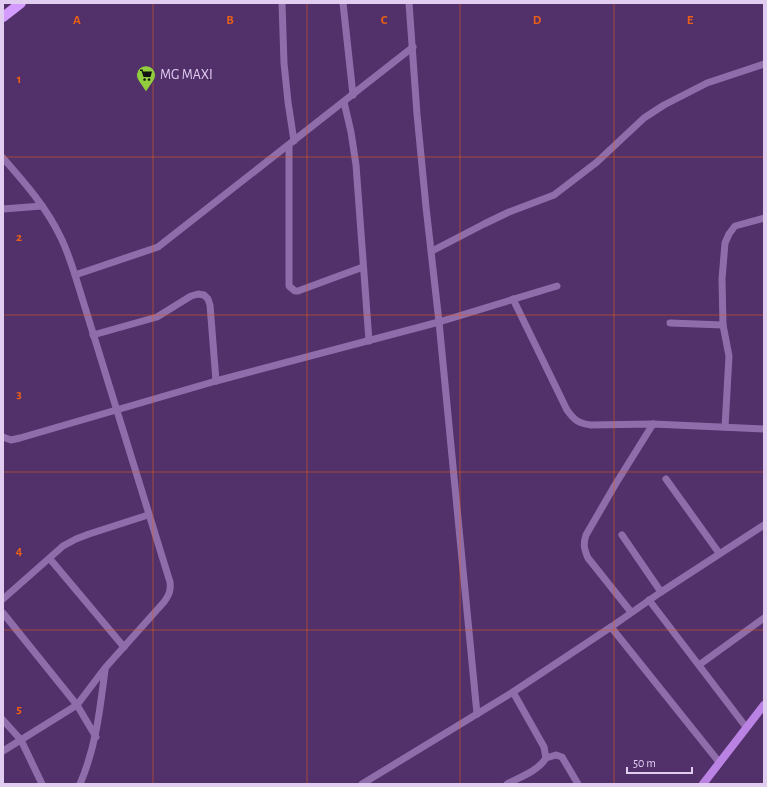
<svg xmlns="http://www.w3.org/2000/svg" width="767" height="787" font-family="'Alegreya Sans',sans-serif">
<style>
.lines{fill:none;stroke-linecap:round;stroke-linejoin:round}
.street{stroke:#8f6daa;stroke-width:7}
.secondary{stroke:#ba83e3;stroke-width:8}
.primary{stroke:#d49cfe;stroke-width:10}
.grid{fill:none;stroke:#e85f17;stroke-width:1;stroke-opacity:0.55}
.labels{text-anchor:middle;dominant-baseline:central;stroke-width:3.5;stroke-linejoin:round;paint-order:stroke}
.poi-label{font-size:14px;fill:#e0cdf0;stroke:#52306a;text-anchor:start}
.grid-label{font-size:13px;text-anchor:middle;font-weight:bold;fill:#e85f17;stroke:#52306a;stroke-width:3.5;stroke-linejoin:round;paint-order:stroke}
</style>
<rect width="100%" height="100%" fill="#52306a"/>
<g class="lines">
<g class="street">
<polyline points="282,3 284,63 288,102 294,141"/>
<polyline points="343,3 353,95"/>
<polyline points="409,3 417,114 426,207 439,322 477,714"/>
<polyline points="344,102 351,132 356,165 369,341"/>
<polyline points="289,145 289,286 295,291 298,291 363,267"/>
<path d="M 3,158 C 25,183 47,208 61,238 C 67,250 71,263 75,275 L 170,582 C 171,591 169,595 164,602 L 105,668 L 77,705 L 3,751"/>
<polyline points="3,209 42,206"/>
<polyline points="432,251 484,224 509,212 554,195 597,162 644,118 664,105 707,83 764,64"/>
<polyline points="75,275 158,247 413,47"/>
<path d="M 513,299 L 567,410 C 575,421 578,423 591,425 L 653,424 L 764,429"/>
<polyline points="670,323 723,325"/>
<polyline points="93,335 157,317 191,296 198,294 204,295 208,299 210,305 216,381"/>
<polyline points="725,427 729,356 723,325 722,279 725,243 729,234 735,226 764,218"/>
<polyline points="3,437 11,440 20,438 216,381 439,322 557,286"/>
<polyline points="666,479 719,553"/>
<polyline points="622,535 661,592"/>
<polyline points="50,559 124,647"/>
<polyline points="3,599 63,546 76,539 89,534 148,515"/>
<polyline points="649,600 746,727"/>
<path d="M 631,612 L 588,558 C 584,549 583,544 586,535 L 615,485 L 653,424"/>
<polyline points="3,613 77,705 96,737"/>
<polyline points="611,627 719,762"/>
<polyline points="699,665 764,618"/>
<polyline points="3,720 21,740 42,784"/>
<polyline points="546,758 556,755 562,757 578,784"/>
<path d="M 80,784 C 96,747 100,709 105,670"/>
<polyline points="362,784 513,692 611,627 661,592 764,525"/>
<path d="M 507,784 C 520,777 538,771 546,758 L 544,747 L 513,692"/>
</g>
<polyline class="secondary" points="703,784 764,705"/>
<polyline class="primary" points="3,17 21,3"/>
</g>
<path class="grid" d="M 153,3 L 153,784M 307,3 L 307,784M 460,3 L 460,784M 614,3 L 614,784M 3,157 L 764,157M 3,315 L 764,315M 3,472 L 764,472M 3,630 L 764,630"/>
<defs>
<symbol id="supermarket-pin" viewBox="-11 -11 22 30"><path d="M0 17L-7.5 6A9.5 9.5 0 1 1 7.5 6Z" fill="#92cd3e" stroke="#52306a"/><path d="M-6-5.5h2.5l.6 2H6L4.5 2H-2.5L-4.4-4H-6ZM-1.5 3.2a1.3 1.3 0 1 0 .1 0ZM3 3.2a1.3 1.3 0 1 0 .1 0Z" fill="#111"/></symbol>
</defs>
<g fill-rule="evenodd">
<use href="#supermarket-pin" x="135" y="64" width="22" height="30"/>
</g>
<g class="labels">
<g class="poi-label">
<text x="160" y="75">MG MAXI</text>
</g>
</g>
<g class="grid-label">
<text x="77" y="24">A</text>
<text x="230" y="24">B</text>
<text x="384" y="24">C</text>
<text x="537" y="24">D</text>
<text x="690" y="24">E</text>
<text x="19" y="83">1</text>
<text x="19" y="241">2</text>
<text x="19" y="398">3</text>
<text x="19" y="555">4</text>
<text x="19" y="713">5</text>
</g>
<rect width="767" height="787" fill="none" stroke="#e0cdf0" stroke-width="8"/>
<path d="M627 767v6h65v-6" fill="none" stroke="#e0cdf0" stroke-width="2"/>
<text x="633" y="767" font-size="12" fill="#e0cdf0" stroke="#52306a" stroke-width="3" paint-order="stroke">50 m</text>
</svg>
